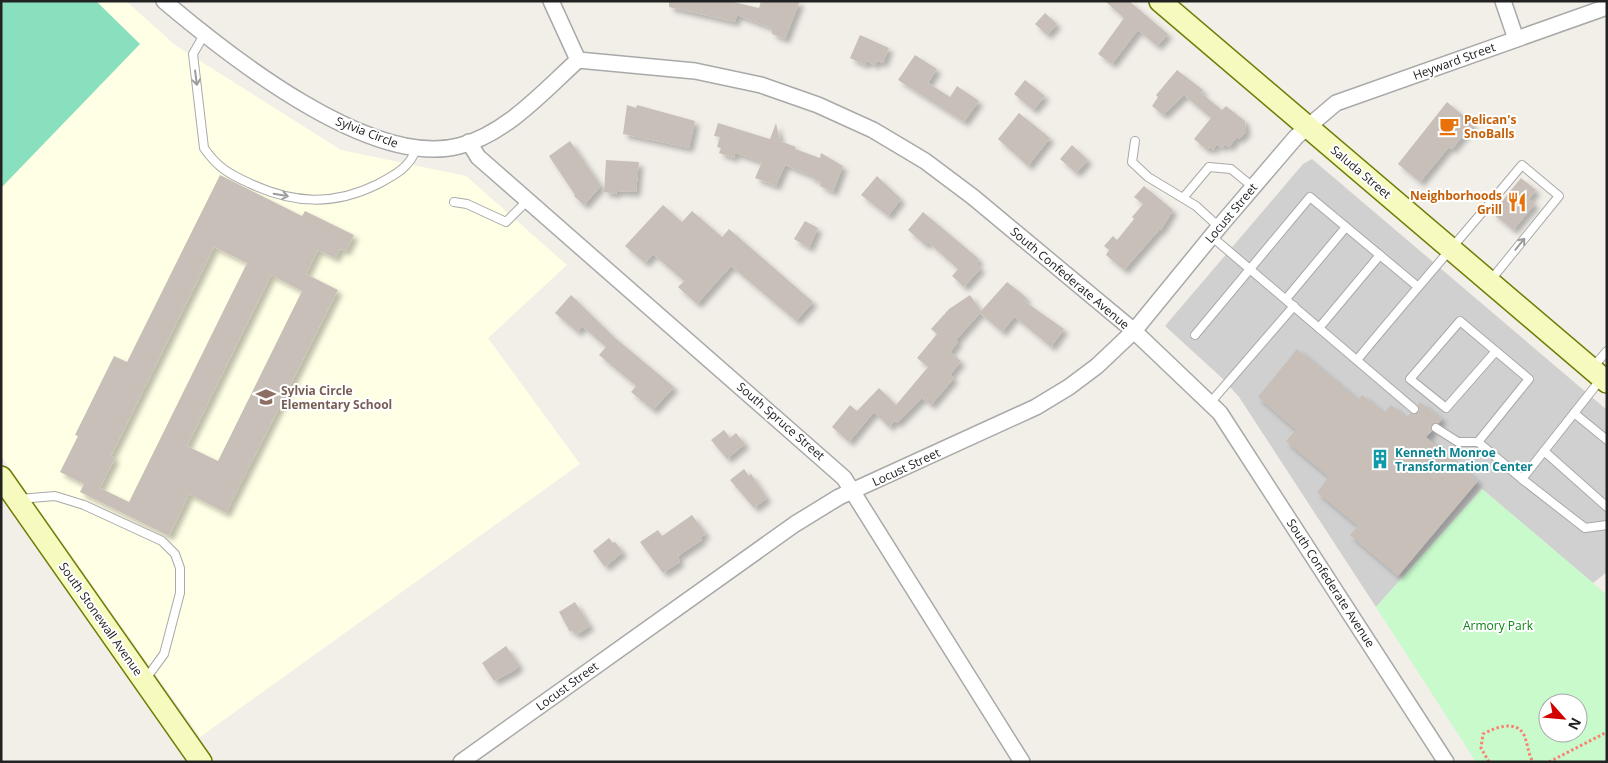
<svg xmlns="http://www.w3.org/2000/svg" width="1608" height="763" font-family="'Open Sans',sans-serif">
<style>
.education{fill:#ffffe5}
.religious{fill:#d0d0d0}
.park{fill:#c8facc;fill-rule:evenodd}
.pitch{fill:#88e0be}
.building{fill:#c7bfb8;fill-rule:evenodd;filter:url(#shadow)}
.lines{fill:none;stroke-linecap:round;stroke-linejoin:round}
.lane-casing{stroke:#a9a9a9;stroke-width:10}
.street-casing{stroke:#a9a9a9;stroke-width:18}
.secondary-casing{stroke:#707d05;stroke-width:24}
.path{stroke:#fa8072;stroke-width:3;stroke-dasharray:2.5 2.5;stroke-linecap:butt}
.lane{stroke:#fff;stroke-width:8}
.street{stroke:#fff;stroke-width:15}
.secondary{stroke:#f7fabf;stroke-width:21}
.oneway{stroke:#9c9c9c}
.labels{text-anchor:middle;dominant-baseline:central;stroke-width:4;stroke-linejoin:round;paint-order:stroke}
.street-label{font-size:12px;fill:#222;stroke:#fff}
.food-label{font-size:12px;font-weight:bold;fill:#c56008;stroke:#fff;text-anchor:start}
.education-label{font-size:12px;font-weight:bold;fill:#785e54;stroke:#fff;text-anchor:start}
.culture-label{font-size:12px;font-weight:bold;fill:#0d838f;stroke:#fff;text-anchor:start}
.park-label{font-size:12px;fill:#0c8416;stroke:#fff}
</style>
<defs>
<filter id="shadow"><feDropShadow dx="4.5" dy="4.5" stdDeviation="2.5" flood-color="#0004"/></filter>
</defs>
<rect width="100%" height="100%" fill="#f2efe9"/>
<polygon class="education" points="1,1 126,1 175,45 341,150 466,176 567,265 488,338 580,464 200,737 1,456"/>
<polygon class="religious" points="1312,159 1607,410 1607,572 1593,583 1482,489 1376,607 1239,397 1222,378 1165,326 1303,164"/>
<path class="park" d="M 1482,489 L 1607,595 L 1607,762 L 1476,762 L 1376,607 ZM 1548,703 L 1578,703 L 1578,733 L 1548,733 Z"/>
<polygon class="pitch" points="1,1 96,1 140,44 1,188"/>
<g class="building">
<polygon points="669,1 729,1 759,8 761,1 800,1 785,39 772,34 772,28 737,15 735,22 669,7"/>
<polygon points="1105,1 1129,1 1168,34 1157,46 1138,30 1112,64 1098,54 1124,18"/>
<polygon points="1045,13 1057,24 1047,35 1035,24"/>
<polygon points="860,35 889,48 883,63 877,61 875,65 866,61 865,65 850,58"/>
<polygon points="915,55 937,69 928,83 950,97 957,86 979,101 964,122 898,80"/>
<polygon points="1177,70 1203,90 1201,93 1222,110 1226,106 1245,121 1246,132 1239,139 1237,137 1229,147 1225,144 1222,148 1217,144 1213,150 1210,147 1207,150 1194,139 1211,118 1184,95 1163,115 1152,106 1158,97 1156,95"/>
<polygon points="1025,80 1045,96 1033,110 1014,94"/>
<polygon points="1447,102 1473,124 1452,149 1449,147 1420,182 1398,164"/>
<polygon points="627,105 636,108 637,105 695,121 689,148 623,134"/>
<polygon points="1019,113 1050,138 1028,166 998,139"/>
<polygon points="718,123 770,139 776,123 780,141 796,147 795,149 820,158 821,153 843,166 833,192 820,186 821,182 810,177 810,175 785,165 776,186 755,178 762,162 735,153 734,158 719,153 721,148 717,147 720,137 714,136"/>
<polygon points="570,141 601,186 584,205 574,196 575,195 549,156"/>
<polygon points="1072,145 1088,160 1076,173 1060,159"/>
<polygon points="606,160 639,162 636,192 617,191 616,194 604,192"/>
<path d="M 220,175 L 302,216 L 305,211 L 354,235 L 346,251 L 340,249 L 335,258 L 318,250 L 306,274 L 338,290 L 226,513 L 189,494 L 169,536 L 80,492 L 84,484 L 60,472 L 78,436 L 75,435 L 114,356 L 127,362 ZM 214,247 L 247,263 L 129,502 L 100,488 L 115,458 L 111,456 ZM 271,275 L 302,291 L 218,461 L 187,446 Z"/>
<polygon points="877,176 901,199 888,216 861,195"/>
<polygon points="1521,178 1536,190 1529,199 1535,204 1513,230 1492,213"/>
<polygon points="1144,186 1173,210 1161,230 1160,229 1124,270 1106,255 1109,250 1104,246 1113,236 1117,240 1134,219 1132,217 1143,204 1134,197"/>
<polygon points="663,205 682,222 692,211 722,237 729,229 813,302 796,321 731,266 697,304 678,287 684,281 653,254 645,263 625,246"/>
<polygon points="923,212 979,259 976,264 981,268 964,287 952,276 958,269 928,242 925,245 908,230"/>
<polygon points="805,221 818,228 809,248 794,239"/>
<polygon points="1007,282 1027,298 1024,301 1064,329 1051,347 1016,318 1014,317 1002,332 980,313 956,340 958,342 950,352 961,361 950,375 954,378 931,405 922,398 897,423 894,421 889,427 874,412 849,442 832,427 850,405 857,411 879,388 896,405 928,367 917,358 937,334 931,329 949,309 970,295 981,311"/>
<polygon points="571,295 614,337 674,387 653,410 631,392 636,386 599,355 606,347 582,326 577,332 555,313"/>
<polygon points="1297,349 1358,400 1362,395 1384,413 1391,405 1406,418 1411,413 1419,412 1418,405 1420,402 1442,419 1439,423 1432,425 1432,431 1426,437 1478,481 1398,576 1350,535 1358,526 1317,492 1329,477 1286,441 1296,430 1258,397"/>
<polygon points="724,430 730,438 736,433 745,444 727,459 711,440"/>
<polygon points="744,469 749,476 751,474 767,498 754,508 730,480"/>
<polygon points="692,515 706,534 700,538 702,540 678,556 680,562 663,573 640,542 658,530 662,536"/>
<polygon points="609,538 613,543 615,542 623,552 605,567 593,551"/>
<polygon points="575,602 590,626 576,635 572,630 570,632 559,612"/>
<polygon points="506,646 519,665 515,670 494,681 482,663"/>
</g>
<g class="lines">
<defs>
<g id="lane">
<path d="M 205,33 L 193,54 L 204,148 C 217,167 229,174 249,183 C 293,204 334,206 378,184 C 395,175 410,167 416,149"/>
<polyline points="1135,141 1132,162 1148,177 1196,206 1219,227"/>
<polyline points="1183,198 1209,167 1231,169 1253,187"/>
<polyline points="454,202 467,204 506,222 527,201"/>
<polyline points="1211,236 1414,409"/>
<polyline points="1286,299 1346,227"/>
<polyline points="1319,328 1380,255"/>
<polyline points="1195,335 1310,197 1417,286"/>
<path d="M 1357,360 C 1411,294 1468,230 1522,165 L 1559,196 L 1490,281"/>
<polyline points="1593,367 1607,351"/>
<polyline points="1210,403 1294,306"/>
<polyline points="1574,413 1607,440"/>
<polyline points="1436,428 1458,442 1478,442 1522,479 1601,379"/>
<polyline points="1478,442 1529,379 1460,321 1410,379 1446,408 1496,351"/>
<polyline points="1544,451 1607,507"/>
<polyline points="1522,479 1585,528 1607,525"/>
<polyline points="19,499 55,496 84,505 162,541 175,554 180,568 180,593 164,654 145,680"/>
</g>
<g id="street">
<path d="M 164,1 C 229,56 371,169 459,146 C 506,134 544,91 578,60"/>
<polyline points="551,1 578,60"/>
<polyline points="1503,1 1516,39"/>
<polyline points="578,60 695,71 761,85 818,105 873,130 925,161 973,197 1134,331 1220,413 1446,762"/>
<polyline points="469,142 478,157 844,478 1022,762"/>
<polyline points="461,762 795,524 839,497 1036,407 1069,387 1097,366 1134,331 1219,227 1296,137 1336,103 1607,7"/>
</g>
<g id="secondary">
<polyline points="1160,1 1607,382"/>
<polyline points="1,477 201,762"/>
</g>
</defs>
<use href="#lane" class="lane-casing"/>
<use href="#street" class="street-casing"/>
<use href="#secondary" class="secondary-casing"/>
<g class="path">
<path d="M 1489,762 L 1481,748 L 1483,734 C 1494,728 1516,719 1524,735 C 1528,744 1528,754 1533,762"/>
<polyline points="1549,762 1607,732"/>
</g>
<use href="#lane" class="lane"/>
<use href="#street" class="street"/>
<use href="#secondary" class="secondary"/>
</g>
<defs><path id="oneway-shaft" d="M-6 0H5M1.5-3L5.5 0L1.5 3" fill="none" stroke-width="1.6" stroke-linecap="round" stroke-linejoin="round" transform="scale(1.25)"/></defs>
<g class="oneway">
<use href="#oneway-shaft" transform="translate(196 78) rotate(83)"/>
<use href="#oneway-shaft" transform="translate(281 195) rotate(10)"/>
<use href="#oneway-shaft" transform="translate(1520 244) rotate(-51)"/>
</g>
<defs>
<symbol id="cafe-bare" viewBox="-9 -9 18 18"><path d="M-5.5-4.5H6V0H3Q3 3.5 0 3.5H-2.5Q-5.5 3.5-5.5 0ZM3-3.2v2h1.7v-2ZM-6 4.5H4V6H-6Z" fill="#e8710a" stroke="#fff" stroke-width="2.5" paint-order="stroke"/></symbol>
<symbol id="restaurant-bare" viewBox="-9 -9 18 18"><path d="M-5-6h1v4h1v-4h1v4h1v-4h1v5L-1.5 .5V6h-2V.5L-5-1ZM5-6V6H3V1.5H1.5Q1.5-4 5-6Z" fill="#e8710a" stroke="#fff" stroke-width="2.5" paint-order="stroke"/></symbol>
<symbol id="school-bare" viewBox="-9 -9 18 18"><path d="M0-5L7-2L0 1L-7-2ZM-4 1L0 2.5L4 1V4Q0 6-4 4Z" fill="#8d6e63" stroke="#fff" stroke-width="2.5" paint-order="stroke"/></symbol>
<symbol id="building-bare" viewBox="-9 -9 18 18"><path d="M-4-6H4V6H1V3H-1V6H-4ZM-2.5-4.3h1.7v1.8h-1.7ZM.8-4.3h1.7v1.8H.8ZM-2.5-1h1.7V.8h-1.7ZM.8-1h1.7V.8H.8Z" fill="#0f9aa8" stroke="#fff" stroke-width="2.5" paint-order="stroke"/></symbol>
</defs>
<g fill-rule="evenodd">
<use href="#cafe-bare" x="1435" y="112" width="28" height="28"/>
<use href="#restaurant-bare" x="1503" y="188" width="28" height="28"/>
<use href="#school-bare" x="252" y="383" width="28" height="28"/>
<use href="#building-bare" x="1366" y="445" width="28" height="28"/>
</g>
<g class="labels">
<g class="street-label">
<text transform="translate(1454 61) rotate(-20)">Heyward Street</text>
<text transform="translate(367 132) rotate(21)">Sylvia Circle</text>
<text transform="translate(1361 172) rotate(40)">Saluda Street</text>
<text transform="translate(1231 213) rotate(-50)">Locust Street</text>
<text transform="translate(1070 278) rotate(40)">South Confederate Avenue</text>
<text transform="translate(781 421) rotate(41)">South Spruce Street</text>
<text transform="translate(906 467) rotate(-25)">Locust Street</text>
<text transform="translate(1331 583) rotate(57)">South Confederate Avenue</text>
<text transform="translate(101 619) rotate(55)">South Stonewall Avenue</text>
<text transform="translate(567 686) rotate(-36)">Locust Street</text>
</g>
<g class="food-label">
<text x="1464" y="119">Pelican's<tspan x="1464" dy="14">SnoBalls</tspan></text>
<text x="1502" y="195" text-anchor="end">Neighborhoods<tspan x="1502" dy="14">Grill</tspan></text>
</g>
<g class="education-label">
<text x="281" y="390">Sylvia Circle<tspan x="281" dy="14">Elementary School</tspan></text>
</g>
<g class="culture-label">
<text x="1395" y="452">Kenneth Monroe<tspan x="1395" dy="14">Transformation Center</tspan></text>
</g>
<g class="park-label">
<text x="1498" y="625">Armory Park</text>
</g>
</g>
<rect width="1608" height="763" fill="none" stroke="#222222" stroke-width="5"/>
<g transform="translate(1563 718) rotate(117)"><circle r="24" fill="#ffffff" stroke="#a7a7a7"/>
<path d="M0-4L9 19L0 12L-9 19Z" fill="#d40000"/>
<text y="-8" font-size="14" font-weight="bold" text-anchor="middle" fill="#222222">N</text>
</g>
</svg>
